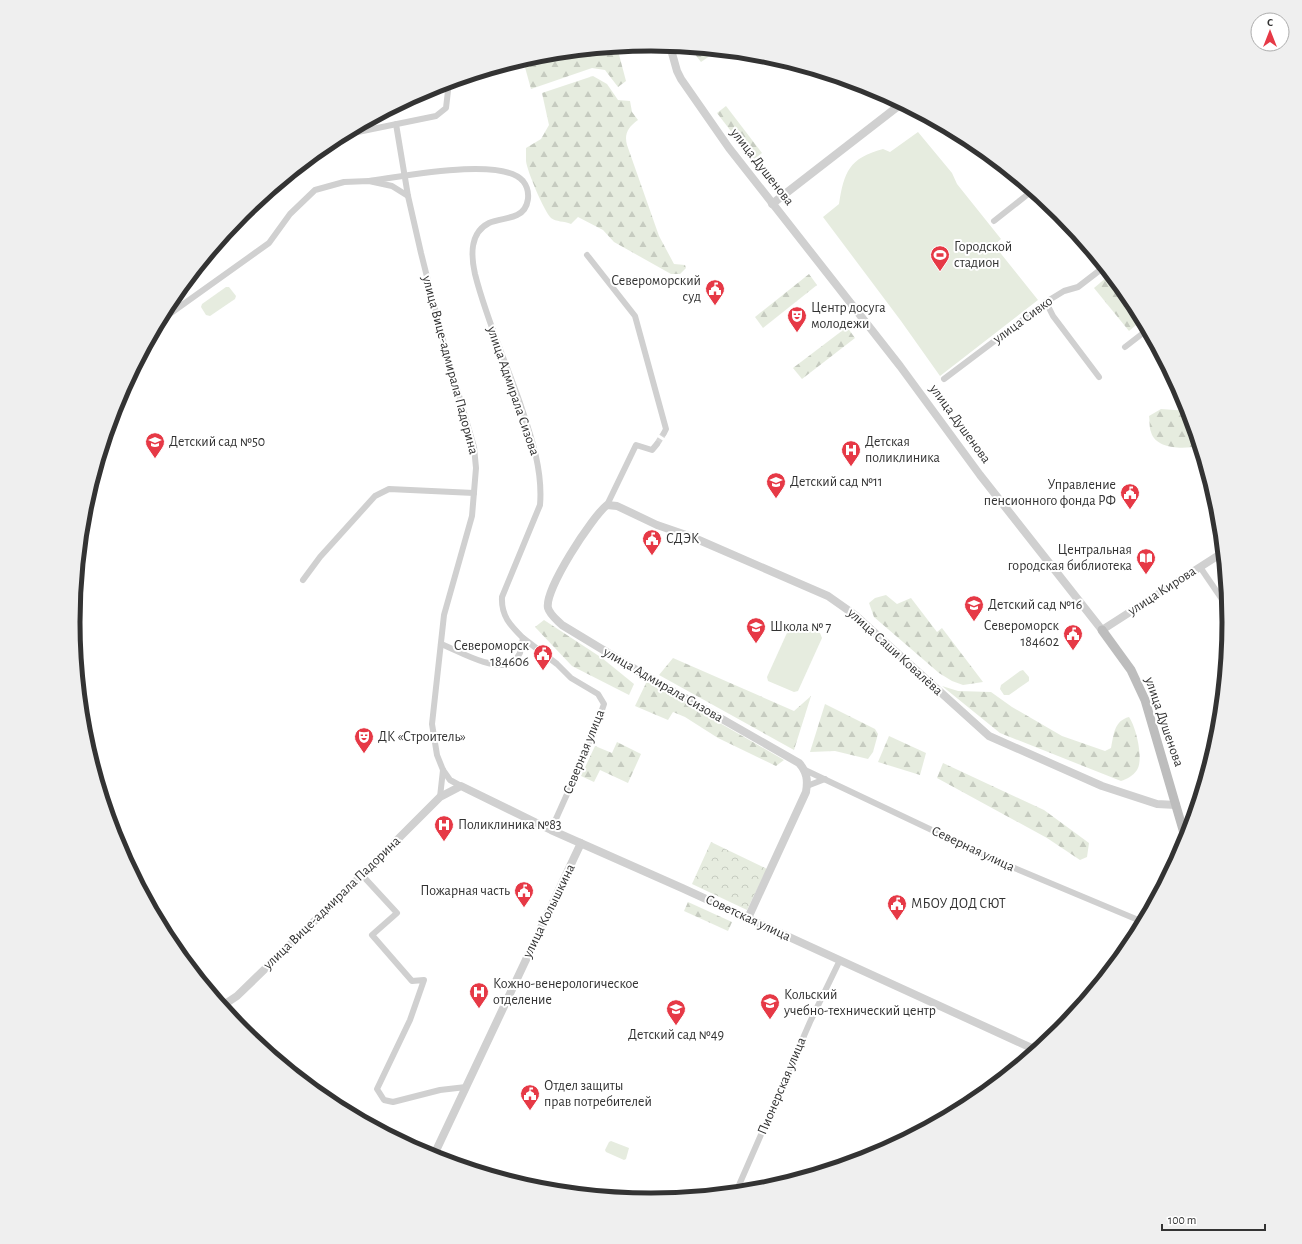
<svg xmlns="http://www.w3.org/2000/svg" width="1302" height="1244" font-family="'Alegreya Sans',sans-serif">
<style>
.forest{fill:url(#forest-firs)}
.park{fill:url(#park-crowns)}
.pitch{fill:#e6ecdf}
.lines{fill:none;stroke-linecap:round;stroke-linejoin:round}
.minor-tunnel{stroke:#d6d6d6;stroke-width:6;stroke-dasharray:6 3;stroke-linecap:butt}
.minor{stroke:#d0d0d0;stroke-width:6}
.tertiary{stroke:#d0d0d0;stroke-width:8}
.secondary{stroke:#bdbdbd;stroke-width:9}
.labels{text-anchor:middle;dominant-baseline:central;stroke-width:4;stroke-linejoin:round;paint-order:stroke}
.street-label{font-size:14px;fill:#333;stroke:#fff}
.poi-label{font-size:14px;fill:#333;stroke:#fff;text-anchor:start}
.rim{fill:none;stroke:#333;stroke-width:5}
</style>
<defs>
<pattern id="forest-firs" width="22" height="20" patternUnits="userSpaceOnUse"><rect width="22" height="20" fill="#e6ecdf"/><path d="M5 1l3.5 6h-7zM16 11l3.5 6h-7z" fill="#c6cbc0"/></pattern>
<pattern id="park-crowns" width="20" height="18" patternUnits="userSpaceOnUse"><rect width="20" height="18" fill="#e6ecdf"/><path d="M2 6a3 3 0 1 1 6 0M12 15a3 3 0 1 1 6 0" fill="none" stroke="#c6cbc0"/></pattern>
</defs>
<rect width="100%" height="100%" fill="#fff"/>
<g class="forest">
<polygon points="617,47 626,81 618,87 605,70 592,68 531,89 523,60 538,55"/>
<polygon points="690,48 717,51 701,62"/>
<path d="M 593,76 L 607,84 L 618,100 L 630,101 L 632,112 L 638,120 C 628,127 624,134 627,145 L 659,236 L 674,264 L 685,265 L 686,268 L 680,274 L 671,274 L 614,242 L 603,230 L 578,217 L 571,224 C 564,221 556,222 551,218 C 544,211 527,171 526,161 C 526,157 526,152 526,148 L 541,139 L 549,125 L 542,93 Z"/>
<polygon points="726,106 762,153 753,160 717,113"/>
<polygon points="1041,198 1060,213 1099,261 1095,265"/>
<polygon points="809,274 817,285 763,328 755,317"/>
<polygon points="1107,277 1142,320 1129,331 1094,288"/>
<polygon points="847,327 855,338 802,379 793,368"/>
<path d="M 1161,409 L 1188,411 L 1199,446 C 1185,449 1156,450 1151,432 C 1149,427 1150,421 1149,416 Z"/>
<polygon points="886,595 897,604 911,598 937,632 942,628 983,682 963,685 952,681 939,673 874,617 869,603 875,598"/>
<polygon points="544,620 602,658 634,684 629,695 572,666 535,627"/>
<polygon points="673,658 794,711 811,696 794,750 659,675"/>
<polygon points="647,681 784,760 776,766 718,738 685,717 673,712 668,720 635,706"/>
<path d="M 942,686 L 958,691 L 991,692 L 1012,707 L 1062,736 L 1105,751 L 1111,748 C 1114,734 1114,721 1129,717 C 1136,727 1144,759 1137,770 C 1133,776 1127,779 1121,781 L 1000,733 Z"/>
<polygon points="825,704 875,729 878,734 873,752 868,759 835,751 810,752"/>
<polygon points="889,736 926,753 920,775 878,762"/>
<polygon points="617,742 641,754 628,783 600,770 594,782 581,776 595,746 612,753"/>
<polygon points="943,763 1044,810 1089,843 1087,857 1080,860 1047,838 937,778"/>
<polygon points="688,902 732,922 728,931 684,911"/>
</g>
<polygon class="park" points="711,842 767,869 747,910 692,884"/>
<g class="pitch">
<path d="M 918,132 L 952,173 L 957,184 L 1001,239 L 994,245 L 1038,300 L 940,376 L 901,321 L 823,217 L 839,204 C 844,172 849,158 883,149 L 890,152 Z"/>
<polygon points="226,287 229,287 236,296 235,299 210,316 206,315 201,307 202,304"/>
<polygon points="797,623 820,633 822,638 798,691 794,692 768,681 767,677 791,624"/>
<polygon points="1023,670 1029,677 1029,681 1009,695 1004,695 1000,689 1001,685 1020,671"/>
<polygon points="611,1141 629,1148 626,1159 624,1160 606,1152 605,1150 609,1142"/>
</g>
<g class="lines">
<polyline class="minor-tunnel" points="657,444 664,433"/>
<g class="minor">
<polyline points="396,124 408,196 421,253 444,344 474,447 476,468 472,516 444,615 432,724 437,755 443,770 450,780 461,786"/>
<polyline points="343,135 436,116 446,108 449,82"/>
<path d="M 369,181 C 400,177 502,156 523,181 C 531,191 530,209 517,215 C 509,219 498,219 489,223 C 469,233 471,256 475,274 C 486,318 505,360 520,403 C 531,436 543,470 540,505 L 502,597 C 501,616 510,625 523,638 L 520,653 L 513,664 C 488,669 463,653 441,644"/>
<polyline points="994,221 1032,191"/>
<polyline points="587,255 635,316 666,429 664,433"/>
<polyline points="1046,302 1053,316 1099,377"/>
<polyline points="164,318 269,243 290,214 315,190 344,182 369,181 392,186 408,196"/>
<polyline points="1125,347 1147,330"/>
<polyline points="944,379 1046,302 1064,291 1078,287 1104,267"/>
<polyline points="607,505 636,445 652,450 657,444"/>
<polyline points="1200,567 1228,608"/>
<polyline points="303,580 320,557 375,496 389,489 474,493"/>
<polyline points="523,638 557,664 571,678 598,694 604,704 593,736 551,830"/>
<polyline points="75,642 76,633"/>
<polyline points="79,684 83,722"/>
<polyline points="805,770 993,859 1143,922"/>
<polyline points="807,786 825,779"/>
<polyline points="440,797 443,770"/>
<polyline points="362,875 397,913 372,935 412,981 424,980 410,1020 377,1089 384,1100 393,1102 440,1090 466,1087"/>
<polyline points="736,1192 810,1022 840,960"/>
</g>
<g class="tertiary">
<polyline points="670,46 677,71 681,79 729,148 900,366 980,475 1102,630 1222,553"/>
<polyline points="772,204 901,104"/>
<path d="M 748,918 L 806,792 C 808,780 807,772 799,763 L 638,671 L 562,625 C 557,620 550,615 548,608 C 544,590 592,517 607,505 L 617,506 L 657,525 L 692,537 L 828,596 L 855,615 L 989,736 L 1102,786 L 1157,804 L 1176,805"/>
<polyline points="222,1006 237,996 362,875 440,797 461,786 551,830 682,888 1036,1050"/>
<polyline points="433,1157 581,843"/>
</g>
<polyline class="secondary" points="1102,630 1131,670 1145,700 1186,840"/>
</g>
<defs>
<symbol id="stadium-pin" viewBox="-11 -11 22 30"><path d="M0 17L-7.5 6A9.5 9.5 0 1 1 7.5 6Z" fill="#e63946" stroke="#fff"/><path d="M0-5a6.5 5 0 1 0 0 10a6.5 5 0 1 0 0-10ZM-3.5-1.8h7v3.6h-7Z" fill="#fff"/></symbol>
<symbol id="civic-pin" viewBox="-11 -11 22 30"><path d="M0 17L-7.5 6A9.5 9.5 0 1 1 7.5 6Z" fill="#e63946" stroke="#fff"/><path d="M-.6-6.5H3V-4.5H.6V-3L4-1V1h2V6H-6V1h2V-1L-.6-3ZM-1.2 2.5V6h2.4V2.5Z" fill="#fff"/></symbol>
<symbol id="theatre-pin" viewBox="-11 -11 22 30"><path d="M0 17L-7.5 6A9.5 9.5 0 1 1 7.5 6Z" fill="#e63946" stroke="#fff"/><path d="M-5-5.5Q0-4 5-5.5V0Q5 5 0 6Q-5 5-5 0ZM-3.3-2.5H-1v1.5H-3.3ZM1-2.5H3.3v1.5H1ZM-2.8 1Q0 5.5 2.8 1Z" fill="#fff"/></symbol>
<symbol id="school-pin" viewBox="-11 -11 22 30"><path d="M0 17L-7.5 6A9.5 9.5 0 1 1 7.5 6Z" fill="#e63946" stroke="#fff"/><path d="M0-5L7-2L0 1L-7-2ZM-4 1L0 2.5L4 1V4Q0 6-4 4Z" fill="#fff"/></symbol>
<symbol id="hospital-pin" viewBox="-11 -11 22 30"><path d="M0 17L-7.5 6A9.5 9.5 0 1 1 7.5 6Z" fill="#e63946" stroke="#fff"/><path d="M-5-5h3v3.5h4V-5h3V5h-3V1.5h-4V5h-3Z" fill="#fff"/></symbol>
<symbol id="library-pin" viewBox="-11 -11 22 30"><path d="M0 17L-7.5 6A9.5 9.5 0 1 1 7.5 6Z" fill="#e63946" stroke="#fff"/><path d="M-6-4Q-3-5.5-.7-3.5V5Q-3 3-6 4ZM6-4Q3-5.5 .7-3.5V5Q3 3 6 4Z" fill="#fff"/></symbol>
<symbol id="university-pin" viewBox="-11 -11 22 30"><path d="M0 17L-7.5 6A9.5 9.5 0 1 1 7.5 6Z" fill="#e63946" stroke="#fff"/><path d="M0-5L7-2L0 1L-7-2ZM-4 1L0 2.5L4 1V4Q0 6-4 4Z" fill="#fff"/></symbol>
</defs>
<g fill-rule="evenodd">
<use href="#stadium-pin" x="929" y="244" width="22" height="30"/>
<use href="#civic-pin" x="704" y="278" width="22" height="30"/>
<use href="#theatre-pin" x="786" y="305" width="22" height="30"/>
<use href="#school-pin" x="144" y="431" width="22" height="30"/>
<use href="#hospital-pin" x="840" y="439" width="22" height="30"/>
<use href="#school-pin" x="765" y="471" width="22" height="30"/>
<use href="#civic-pin" x="1119" y="482" width="22" height="30"/>
<use href="#civic-pin" x="641" y="528" width="22" height="30"/>
<use href="#library-pin" x="1135" y="547" width="22" height="30"/>
<use href="#school-pin" x="963" y="594" width="22" height="30"/>
<use href="#school-pin" x="745" y="616" width="22" height="30"/>
<use href="#civic-pin" x="1062" y="623" width="22" height="30"/>
<use href="#civic-pin" x="532" y="643" width="22" height="30"/>
<use href="#theatre-pin" x="353" y="726" width="22" height="30"/>
<use href="#hospital-pin" x="433" y="814" width="22" height="30"/>
<use href="#civic-pin" x="513" y="880" width="22" height="30"/>
<use href="#civic-pin" x="886" y="893" width="22" height="30"/>
<use href="#hospital-pin" x="468" y="981" width="22" height="30"/>
<use href="#university-pin" x="759" y="992" width="22" height="30"/>
<use href="#school-pin" x="665" y="998" width="22" height="30"/>
<use href="#civic-pin" x="519" y="1083" width="22" height="30"/>
</g>
<g class="labels">
<g class="street-label">
<text transform="translate(762 167) rotate(52)">улица Душенова</text>
<text transform="translate(1023 320) rotate(-36)">улица Сивко</text>
<text transform="translate(450 365) rotate(75)">улица Вице-адмирала Падорина</text>
<text transform="translate(513 391) rotate(71)">улица Адмирала Сизова</text>
<text transform="translate(960 424) rotate(54)">улица Душенова</text>
<text transform="translate(1162 591) rotate(-33)">улица Кирова</text>
<text transform="translate(895 652) rotate(42)">улица Саши Ковалёва</text>
<text transform="translate(663 685) rotate(30)">улица Адмирала Сизова</text>
<text transform="translate(1164 722) rotate(71)">улица Душенова</text>
<text transform="translate(584 752) rotate(-68)">Северная улица</text>
<text transform="translate(973 849) rotate(25)">Северная улица</text>
<text transform="translate(332 903) rotate(-44)">улица Вице-адмирала Падорина</text>
<text transform="translate(549 911) rotate(-64)">улица Колышкина</text>
<text transform="translate(748 918) rotate(25)">Советская улица</text>
<text transform="translate(782 1086) rotate(-67)">Пионерская улица</text>
</g>
<g class="poi-label">
<text x="954" y="247">Городской<tspan x="954" dy="16">стадион</tspan></text>
<text x="701" y="281" text-anchor="end">Североморский<tspan x="701" dy="16">суд</tspan></text>
<text x="811" y="308">Центр досуга<tspan x="811" dy="16">молодежи</tspan></text>
<text x="169" y="442">Детский сад №50</text>
<text x="865" y="442">Детская<tspan x="865" dy="16">поликлиника</tspan></text>
<text x="790" y="482">Детский сад №11</text>
<text x="1116" y="485" text-anchor="end">Управление<tspan x="1116" dy="16">пенсионного фонда РФ</tspan></text>
<text x="666" y="539">СДЭК</text>
<text x="1132" y="550" text-anchor="end">Центральная<tspan x="1132" dy="16">городская библиотека</tspan></text>
<text x="988" y="605">Детский сад №16</text>
<text x="1059" y="626" text-anchor="end">Североморск<tspan x="1059" dy="16">184602</tspan></text>
<text x="770" y="627">Школа № 7</text>
<text x="529" y="646" text-anchor="end">Североморск<tspan x="529" dy="16">184606</tspan></text>
<text x="378" y="737">ДК «Строитель»</text>
<text x="458" y="825">Поликлиника №83</text>
<text x="510" y="891" text-anchor="end">Пожарная часть</text>
<text x="911" y="904">МБОУ ДОД СЮТ</text>
<text x="493" y="984">Кожно-венерологическое<tspan x="493" dy="16">отделение</tspan></text>
<text x="784" y="995">Кольский<tspan x="784" dy="16">учебно-технический центр</tspan></text>
<text x="676" y="1035" text-anchor="middle">Детcкий сад №49</text>
<text x="544" y="1086">Отдел защиты<tspan x="544" dy="16">прав потребителей</tspan></text>
</g>
</g>
<path d="M0 0H1302V1244H0ZM80 622a571 571 0 1 1 1142 0a571 571 0 1 1-1142 0Z" fill="#efefef" fill-rule="evenodd"/>
<path class="rim" d="M80 622a571 571 0 1 1 1142 0a571 571 0 1 1-1142 0Z"/>
<g transform="translate(1270 32)"><circle r="19" fill="#ffffff" stroke="#adadad"/>
<path d="M0-3L7 15L0 10L-7 15Z" fill="#e63946"/>
<text y="-6" font-size="11" font-weight="bold" text-anchor="middle" fill="#333333">С</text>
</g>
<path d="M1162 1224v6h103v-6" fill="none" stroke="#333333" stroke-width="2"/>
<text x="1168" y="1224" font-size="12" fill="#333333" stroke="#ffffff" stroke-width="3" paint-order="stroke">100 m</text>
</svg>
